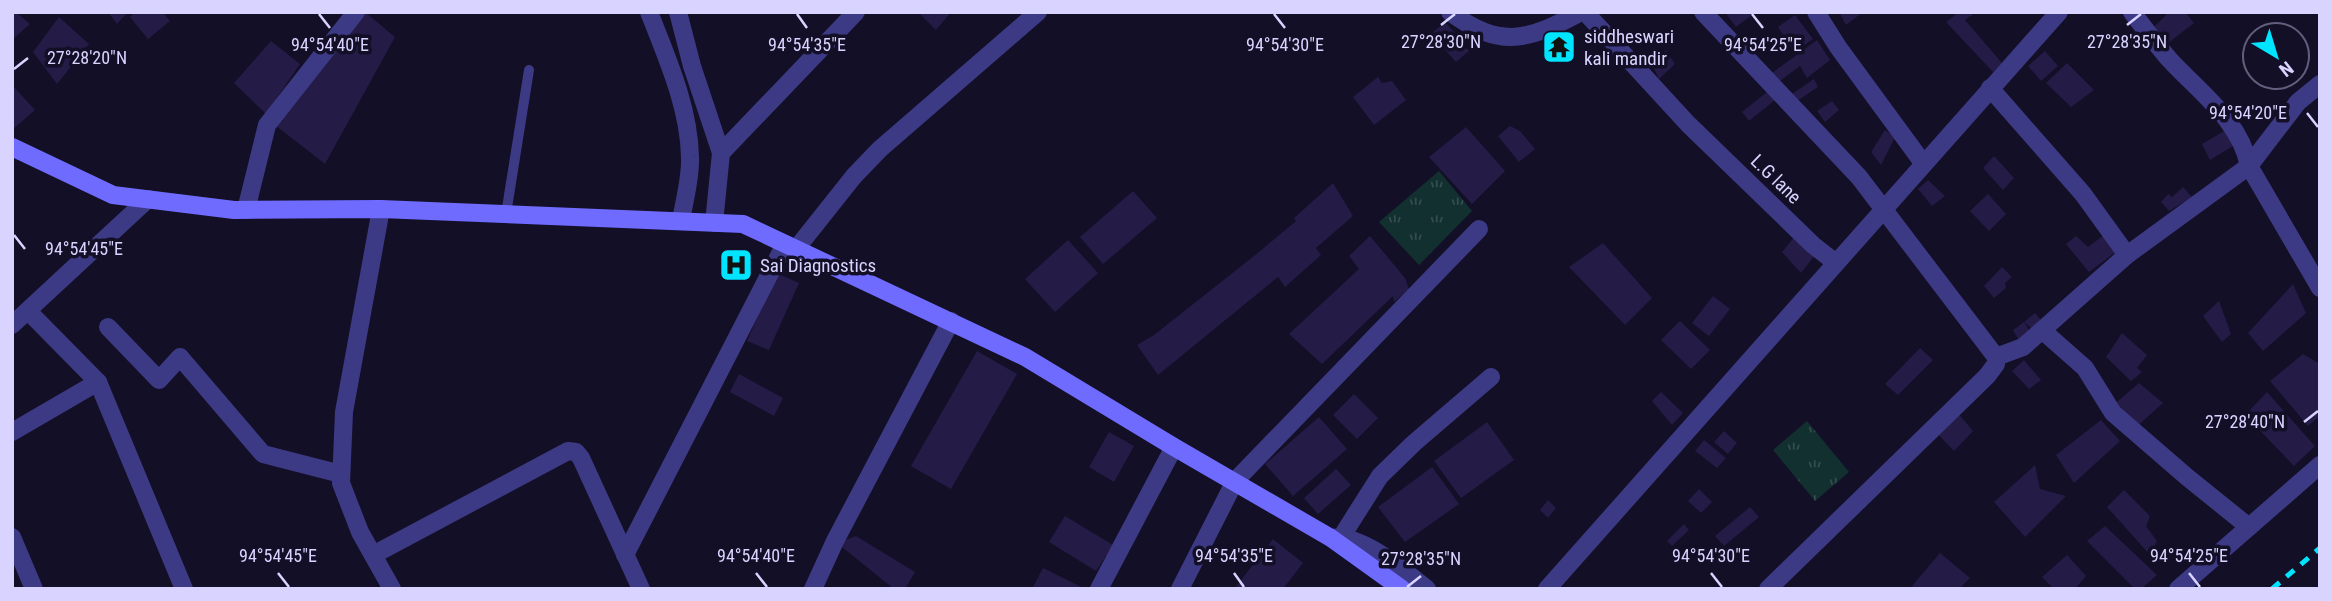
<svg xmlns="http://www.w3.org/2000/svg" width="2332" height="601" font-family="'Roboto Condensed',sans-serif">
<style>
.park{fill:url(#park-tufts)}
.building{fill:#241b47}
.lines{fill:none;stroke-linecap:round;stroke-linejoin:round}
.service{stroke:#3d3a85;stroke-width:10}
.minor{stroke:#3d3a85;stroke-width:18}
.tertiary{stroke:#3d3a85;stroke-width:18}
.secondary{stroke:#6f6bff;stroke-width:18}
.rail{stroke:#00e5ff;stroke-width:5;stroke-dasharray:10 9;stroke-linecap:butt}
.ticks{fill:none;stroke:#d9d4ff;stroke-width:2.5}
.labels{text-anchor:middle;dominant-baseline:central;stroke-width:7;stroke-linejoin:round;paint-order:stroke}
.poi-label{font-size:19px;fill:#d9d4ff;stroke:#130f26;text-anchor:start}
.street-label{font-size:19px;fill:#d9d4ff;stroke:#130f26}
.ticks-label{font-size:18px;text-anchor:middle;fill:#d9d4ff;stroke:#130f26;stroke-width:7;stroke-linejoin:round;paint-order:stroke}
</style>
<defs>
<pattern id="park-tufts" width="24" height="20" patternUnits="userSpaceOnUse" patternTransform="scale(1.75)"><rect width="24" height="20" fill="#12302f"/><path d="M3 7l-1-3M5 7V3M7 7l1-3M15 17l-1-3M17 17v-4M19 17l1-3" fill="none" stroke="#344d4e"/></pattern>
</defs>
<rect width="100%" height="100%" fill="#130f26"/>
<g class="park">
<polygon points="1439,171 1472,211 1419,265 1379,222"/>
<polygon points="1807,421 1849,472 1815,501 1773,450"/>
</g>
<g class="building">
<polygon points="12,12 16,12 30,24 12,40"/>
<polygon points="108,12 128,12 117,24"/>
<polygon points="135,12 162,12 170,21 148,39 130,17"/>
<polygon points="918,12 951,12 936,30"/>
<polygon points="1725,12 1756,12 1736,27"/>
<polygon points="1839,12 1863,12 1846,25"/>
<polygon points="1959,12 1976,12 1965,20 2002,63 1993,72 1946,22"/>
<polygon points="2169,12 2185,12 2194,23 2167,44 2153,28"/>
<polygon points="366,13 395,37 325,164 275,125"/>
<polygon points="1795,15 1813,39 1794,52 1778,27"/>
<polygon points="59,17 89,44 57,84 33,52"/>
<polygon points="1445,22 1456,34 1452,43 1470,50 1456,62 1431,34"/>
<polygon points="1817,40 1830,60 1807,78 1800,66 1776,84 1769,75"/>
<polygon points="271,41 300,64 266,114 234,83"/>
<polygon points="1666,50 1675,64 1659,79 1651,62"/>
<polygon points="2045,51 2058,66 2041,81 2028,66"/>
<polygon points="2067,63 2094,90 2071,107 2046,83"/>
<polygon points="1378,77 1382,83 1392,81 1406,100 1374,125 1353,97"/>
<polygon points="1814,79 1818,87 1794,103 1789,96"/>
<polygon points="12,85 35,110 12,130"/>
<polygon points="1767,92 1775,100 1749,121 1742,112"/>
<polygon points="1832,101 1839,110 1825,122 1817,111"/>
<polygon points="1510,126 1520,131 1535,149 1519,162 1498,136"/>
<polygon points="1466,127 1505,171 1472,204 1429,157"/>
<polygon points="1885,130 1895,137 1881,165 1871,152"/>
<polygon points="2226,130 2233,146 2210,160 2202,144"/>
<polygon points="1994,156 2014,178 2003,190 1983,168"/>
<polygon points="1928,180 1945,196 1932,206 1918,189"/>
<polygon points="1333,183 1353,216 1316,248 1321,255 1285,287 1278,277 1158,375 1137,345 1154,335 1259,252 1296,221 1294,218"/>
<polygon points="2183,187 2192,197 2169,211 2161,202 2168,194 2172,197"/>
<polygon points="1133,191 1157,218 1103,264 1080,237"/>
<polygon points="1988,194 2006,214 1989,231 1970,211"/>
<polygon points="2108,232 2121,248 2089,272 2066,244 2076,236 2088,247"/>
<polygon points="1370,236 1405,278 1409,289 1394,302 1393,296 1322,364 1289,334 1359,269 1349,256"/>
<polygon points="1795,236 1815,255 1801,273 1782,252"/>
<polygon points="1068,240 1098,273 1055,312 1025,279"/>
<polygon points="1603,243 1652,298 1625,325 1569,267"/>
<polygon points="2002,267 2012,277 2005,283 2006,288 1994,298 1984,286"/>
<polygon points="777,273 799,283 769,350 747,341"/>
<polygon points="2293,284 2306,313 2263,351 2248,333"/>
<polygon points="1713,296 1730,309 1709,336 1692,323"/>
<polygon points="2219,301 2231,334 2222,342 2203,316"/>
<polygon points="2035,313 2041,320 2033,330 2024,322"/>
<polygon points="1680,321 1710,350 1691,369 1661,340"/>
<polygon points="2024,322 2031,333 2020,342 2013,330"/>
<polygon points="2122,333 2147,355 2137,368 2142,372 2131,381 2106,357"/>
<polygon points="1920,348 1933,360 1898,395 1885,384"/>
<polygon points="977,351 1017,374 951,489 911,466"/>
<polygon points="2303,354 2320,364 2320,416 2308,426 2270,381"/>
<polygon points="2024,360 2041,380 2029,389 2012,371"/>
<polygon points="739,374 783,398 774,416 730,392"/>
<polygon points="2139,383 2163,403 2135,428 2111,407"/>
<polygon points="1661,392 1683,413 1672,425 1652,401"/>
<polygon points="2267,392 2315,446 2294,466 2245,415"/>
<polygon points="1354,394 1378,418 1357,439 1333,415"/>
<polygon points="1957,412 1973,431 1954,451 1936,432"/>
<polygon points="1319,417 1347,449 1293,496 1265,464"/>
<polygon points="2101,420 2120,441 2074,483 2056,455"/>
<polygon points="1487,422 1514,460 1461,498 1434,461"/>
<polygon points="1724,431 1737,443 1728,454 1714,442"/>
<polygon points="1109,432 1134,446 1114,482 1089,467"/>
<polygon points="1704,440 1726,458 1717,468 1695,451"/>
<polygon points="2035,465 2040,489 2066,496 2025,537 1994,502"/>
<polygon points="1432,467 1459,504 1405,542 1378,507"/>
<polygon points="1336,469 1351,485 1318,514 1304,498"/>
<polygon points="1699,489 1712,502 1701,513 1688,501"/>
<polygon points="2124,490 2150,516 2146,526 2157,541 2150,555 2107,507"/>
<polygon points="1548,500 1556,508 1548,518 1540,510"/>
<polygon points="1750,507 1759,517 1724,546 1715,536"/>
<polygon points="1065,516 1113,545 1096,571 1049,542"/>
<polygon points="1684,524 1689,530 1672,546 1667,541"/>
<polygon points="2105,526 2157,575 2141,589 2135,589 2087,541"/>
<polygon points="856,536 915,572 905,589 894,589 837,543"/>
<polygon points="1273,539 1303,563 1283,589 1234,589"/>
<polygon points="1940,553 1970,578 1959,589 1915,589 1912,586"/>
<polygon points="2067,555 2086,576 2075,589 2054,589 2042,577"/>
<polygon points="1043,568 1085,589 1032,589"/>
</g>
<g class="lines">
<polyline class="service" points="506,214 529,70"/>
<g class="minor">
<path d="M 649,12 C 667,58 689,107 690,157 C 691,178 684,201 681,221"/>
<polyline points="678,12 692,66 721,153 714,223"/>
<path d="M 1450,12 C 1501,50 1529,40 1581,12"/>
<polyline points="1585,12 1688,124 1813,245 1836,263"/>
<polyline points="1703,12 1859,177 1996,357 1996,364 1987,376 1768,589"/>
<polyline points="1816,12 1838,47 1923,163"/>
<path d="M 2132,12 C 2144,28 2156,44 2169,59 C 2199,92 2240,120 2249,166 L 2320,288"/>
<polyline points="1990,88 2083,194 2127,255"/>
<polyline points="721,153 856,12"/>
<polyline points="381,209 344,412 341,483 360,532 392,589"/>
<polyline points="246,210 267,125 356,12"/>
<polyline points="796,249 854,176 880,149 1038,12"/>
<polyline points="28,311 98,382 184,589"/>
<polyline points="12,325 148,199"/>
<polyline points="108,327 159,380 180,357 263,454 341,474"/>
<polyline points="2043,331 2085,368 2113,413 2187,477 2249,527"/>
<polyline points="1996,357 2023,347 2127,255 2249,166 2298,102 2320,84"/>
<polyline points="12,432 98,382"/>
<polyline points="1342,536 1380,476 1414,443 1491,377"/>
<polyline points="12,537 34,589"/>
<polyline points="373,555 568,451 576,452 581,458 641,589"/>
<polyline points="625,555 785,244"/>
<polyline points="813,589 835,541 951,321"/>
<polyline points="1099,589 1174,447"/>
<polyline points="1180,589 1235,481 1479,229"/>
<polyline points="1547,589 2059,12"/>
</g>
<g class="tertiary">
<path d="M 1331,538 C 1361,533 1404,571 1427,589"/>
<polyline points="2178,589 2320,465"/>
</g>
<polyline class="secondary" points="12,147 113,195 234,210 381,209 743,224 1025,357 1174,447 1331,538 1402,589"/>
<polyline class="rail" points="2272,589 2320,548"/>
</g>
<path class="ticks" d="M 319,14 L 330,28M 797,14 L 807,28M 1274,14 L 1285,28M 1752,14 L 1763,28M 1441,25 L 1455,14M 2127,25 L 2141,14M 14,69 L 28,58M 2307,113 L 2318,127M 14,235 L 25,249M 2304,422 L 2318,411M 278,573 L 289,587M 756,573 L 767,587M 1234,573 L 1244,587M 1711,573 L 1722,587M 2189,573 L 2200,587M 1407,587 L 1421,576"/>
<defs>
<symbol id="temple-square" viewBox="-11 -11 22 22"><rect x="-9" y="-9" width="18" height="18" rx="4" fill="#00e5ff" stroke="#130f26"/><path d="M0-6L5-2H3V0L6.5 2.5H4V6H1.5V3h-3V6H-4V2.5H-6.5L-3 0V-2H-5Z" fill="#111"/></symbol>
<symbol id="hospital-square" viewBox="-11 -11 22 22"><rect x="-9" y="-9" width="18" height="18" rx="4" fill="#00e5ff" stroke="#130f26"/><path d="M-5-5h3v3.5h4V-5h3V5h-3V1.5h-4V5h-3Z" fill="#111"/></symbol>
</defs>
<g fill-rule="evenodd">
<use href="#temple-square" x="1540" y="28" width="38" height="38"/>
<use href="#hospital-square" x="717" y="246" width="38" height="38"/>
</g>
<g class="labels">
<g class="poi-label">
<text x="1584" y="36">siddheswari<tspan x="1584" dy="22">kali mandir</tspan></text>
<text x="760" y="265">Sai Diagnostics</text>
</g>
<g class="street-label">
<text transform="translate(1776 179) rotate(44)">L.G lane</text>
</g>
</g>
<g class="ticks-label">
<text x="1441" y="48">27°28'30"N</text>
<text x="2127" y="48">27°28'35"N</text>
<text x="330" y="51">94°54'40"E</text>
<text x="807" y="51">94°54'35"E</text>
<text x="1285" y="51">94°54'30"E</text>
<text x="1763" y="51">94°54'25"E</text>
<text x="87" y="64">27°28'20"N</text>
<text x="2248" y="119">94°54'20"E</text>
<text x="84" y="255">94°54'45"E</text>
<text x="2245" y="428">27°28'40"N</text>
<text x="278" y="562">94°54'45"E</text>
<text x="756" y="562">94°54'40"E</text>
<text x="1234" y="562">94°54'35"E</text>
<text x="1711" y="562">94°54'30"E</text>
<text x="2189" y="562">94°54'25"E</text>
<text x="1421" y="565">27°28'35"N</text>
</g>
<rect width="2332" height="601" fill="none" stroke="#d9d4ff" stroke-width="28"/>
<g transform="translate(2276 56) rotate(142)"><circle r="33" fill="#130f26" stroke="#625e7d" stroke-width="2"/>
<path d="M0-5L12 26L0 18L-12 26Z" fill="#00e5ff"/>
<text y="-10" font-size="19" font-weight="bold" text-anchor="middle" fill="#d9d4ff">N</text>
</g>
</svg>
